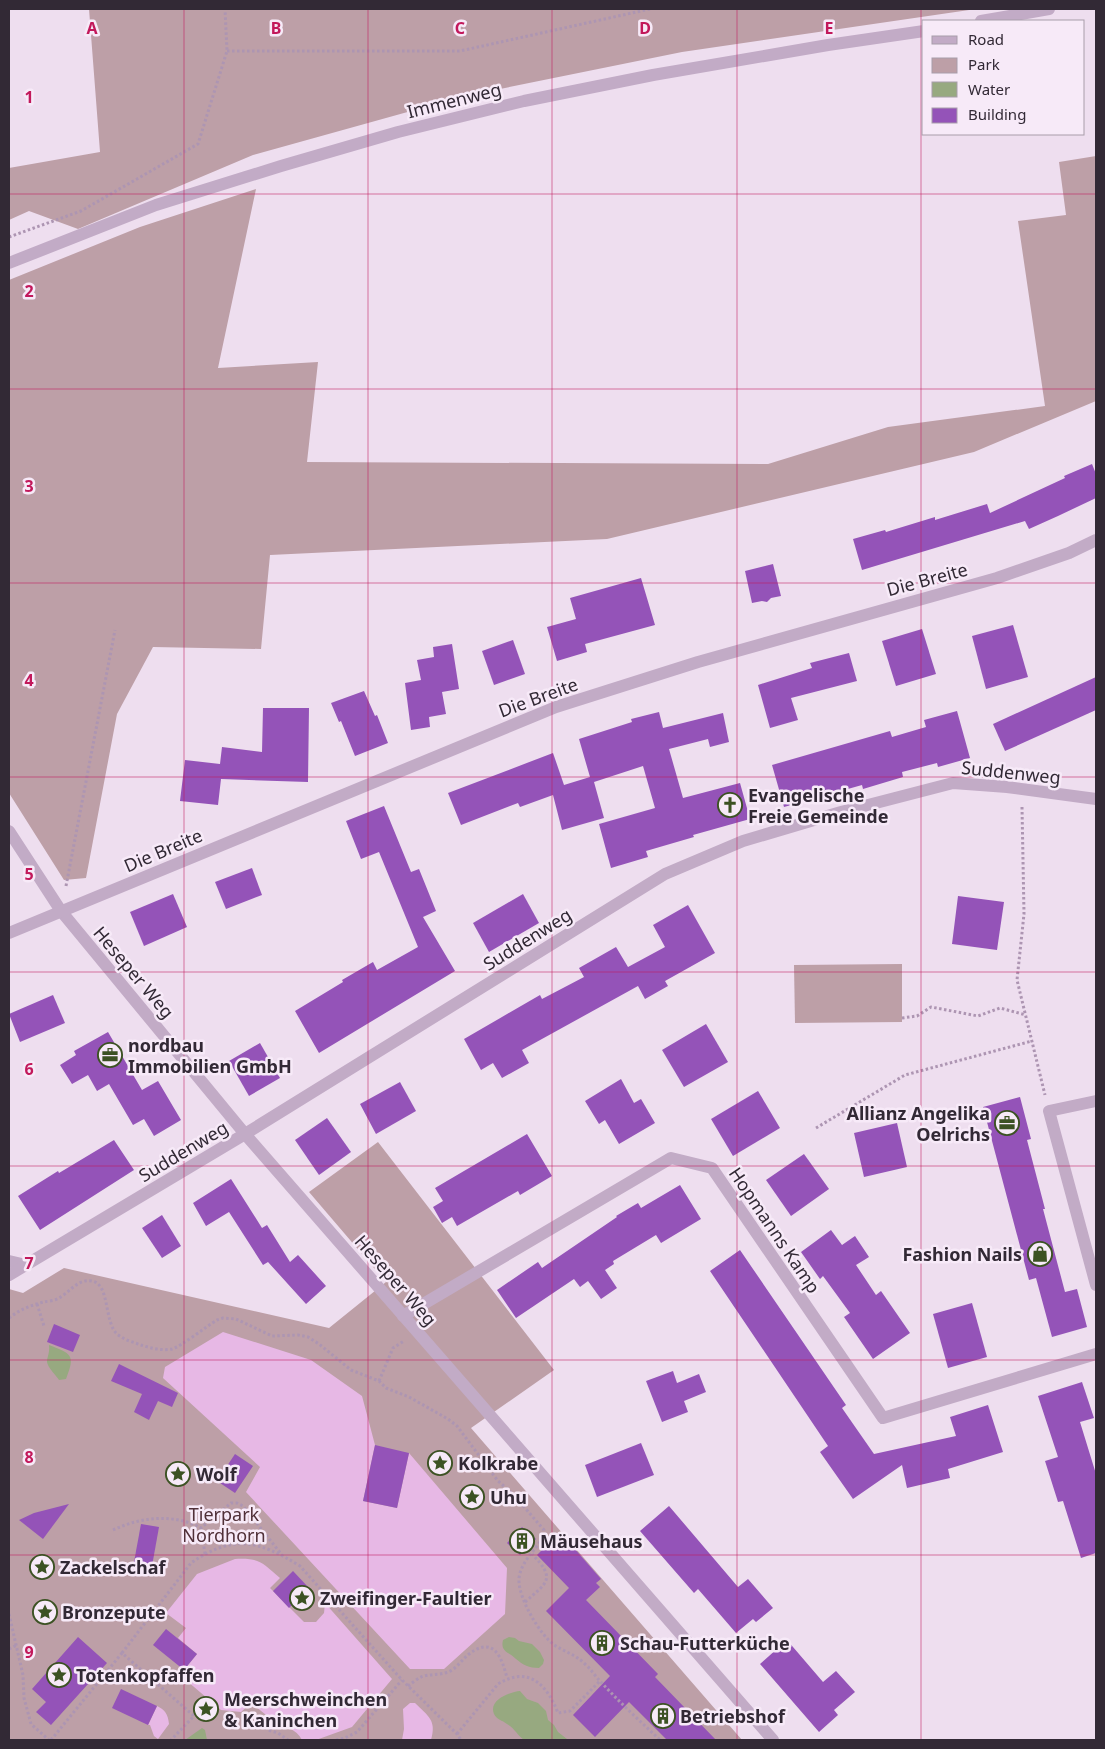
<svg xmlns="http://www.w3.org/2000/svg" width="1105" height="1749" font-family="'Noto Sans',sans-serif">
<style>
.green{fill:#bd9fa7}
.sand{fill:#e7b8e5}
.water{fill:#97a980}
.building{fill:#9453b8}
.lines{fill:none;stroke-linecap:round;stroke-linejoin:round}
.path{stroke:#ad95b2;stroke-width:3;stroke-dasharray:2.5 2.5;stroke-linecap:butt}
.minor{stroke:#c2abc6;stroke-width:12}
.grid{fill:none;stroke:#c2185b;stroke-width:1;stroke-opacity:0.55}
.labels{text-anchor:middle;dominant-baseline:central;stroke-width:5;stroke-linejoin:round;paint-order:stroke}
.street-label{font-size:18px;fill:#322935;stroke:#f7eaf8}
.poi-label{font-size:18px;font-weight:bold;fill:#322935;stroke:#f7eaf8;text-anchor:start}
.park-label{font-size:18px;fill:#503038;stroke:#f7eaf8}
.grid-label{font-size:16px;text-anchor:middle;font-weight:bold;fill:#c2185b;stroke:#f7eaf8;stroke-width:5;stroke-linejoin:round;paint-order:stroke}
</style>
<rect width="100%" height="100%" fill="#eedeef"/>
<g class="green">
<polygon points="89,9 976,9 682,52 465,96 253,155 78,229 29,211 9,220 9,168 100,152"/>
<polygon points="1096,156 1096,401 974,452 607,539 270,555 261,649 153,647 117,714 86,878 64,880 9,793 9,280 140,227 256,189 218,368 318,362 307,462 768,464 888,427 1045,406 1018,221 1066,215 1059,162"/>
<polygon points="902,964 902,1022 795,1023 794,965"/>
<polygon points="378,1142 554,1370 471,1428 742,1740 9,1740 9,1289 23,1293 64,1268 329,1328 386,1282 309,1192"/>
</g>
<g class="sand">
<polygon points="223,1332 311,1360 362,1396 375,1445 363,1501 397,1508 409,1453 507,1568 505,1614 444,1669 410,1669 246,1492 260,1467 163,1378 165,1367"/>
<path d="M 235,1559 C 260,1558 261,1562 280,1578 L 270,1588 L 304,1622 L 316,1622 L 324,1613 L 325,1603 L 392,1679 L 352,1727 L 316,1740 L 302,1740 C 297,1729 283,1726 274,1720 C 266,1716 259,1709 251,1703 L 241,1712 L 221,1710 L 180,1675 L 197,1654 L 178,1638 L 186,1628 L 166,1613 L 197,1574 Z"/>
<path d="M 410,1703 L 415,1703 C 428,1716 437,1720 431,1740 L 402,1740 L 404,1729 L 403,1709 Z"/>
<path d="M 157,1706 C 165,1710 168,1714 169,1724 L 158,1739 L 154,1736 L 150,1725 L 148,1725 Z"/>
</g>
<g class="water">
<path d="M 49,1345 C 71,1354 76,1354 66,1379 L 59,1380 C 56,1375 48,1368 47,1362 C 47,1357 50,1353 49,1345 Z"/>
<path d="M 509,1637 L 515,1638 L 519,1641 L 532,1644 L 540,1652 L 544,1660 L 543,1664 L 539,1668 C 529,1668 523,1665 516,1659 C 509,1652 500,1652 503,1640 Z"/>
<path d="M 520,1691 L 527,1699 L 538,1703 L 546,1711 L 548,1720 L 554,1725 L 558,1732 L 567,1739 L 571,1740 L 524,1740 C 518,1736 514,1728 507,1724 C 502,1720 497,1720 494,1714 C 488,1700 510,1692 520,1691 Z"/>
<polygon points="202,1728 205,1730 207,1740 185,1740"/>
</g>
<g class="building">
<polygon points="1092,464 1096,474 1096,498 1058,516 1029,529 1025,521 862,570 853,539 885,530 886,532 935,517 935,520 987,504 990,513 1065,478 1064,476"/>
<polygon points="773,564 781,596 771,598 767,602 762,601 752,603 745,571"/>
<polygon points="641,578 655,625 585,644 587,652 557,661 547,627 576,619 570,598"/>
<polygon points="1013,625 1028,677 986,689 972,636"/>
<polygon points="922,629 936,674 896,686 882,641"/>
<polygon points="513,640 525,674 494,685 482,651"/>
<polygon points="452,644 459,689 442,692 446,714 429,717 430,727 411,730 405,683 421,680 417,660 434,657 433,647"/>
<polygon points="849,653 857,681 791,698 798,720 770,728 758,685 812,668 810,663"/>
<polygon points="1096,677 1096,710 1005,751 993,724"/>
<polygon points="364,691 375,716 377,715 388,743 355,756 341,721 339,722 331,703"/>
<polygon points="263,708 309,708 308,782 221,779 218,805 180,801 185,760 220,764 222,747 262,752"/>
<polygon points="957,711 970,758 938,767 937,763 902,772 903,777 863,789 862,785 784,807 772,765 890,731 892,737 926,727 924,720"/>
<polygon points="659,712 663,728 723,713 729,742 710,747 708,739 669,749 683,798 740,783 750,819 693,835 694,837 646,851 648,857 611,868 599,824 655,808 643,766 594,782 604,818 562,830 553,795 520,807 518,803 461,825 448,793 553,753 564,785 590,777 579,739 632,722 631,719"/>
<polygon points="384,806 411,872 419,869 436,911 423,917 455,971 319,1053 295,1011 343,982 342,980 373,962 377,970 418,947 379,852 361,859 346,821"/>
<polygon points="252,868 262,895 226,909 215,882"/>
<polygon points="173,894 187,927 144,946 130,912"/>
<polygon points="523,894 539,923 489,952 473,923"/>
<polygon points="958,896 1004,902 997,950 952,944"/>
<polygon points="688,905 715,953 665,981 668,986 645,999 638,986 522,1050 529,1063 502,1078 493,1063 481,1070 464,1039 540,995 542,999 584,977 579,968 616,947 628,967 665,947 653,925"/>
<polygon points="53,995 65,1023 20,1042 9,1014"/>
<polygon points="706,1024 728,1062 684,1087 662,1050"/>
<polygon points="108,1032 142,1090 158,1081 181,1120 154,1136 144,1119 133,1125 109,1084 97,1091 88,1075 72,1084 60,1065 76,1055 74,1051"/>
<polygon points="260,1043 280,1078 249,1096 229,1061"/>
<polygon points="621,1079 634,1103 641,1099 655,1123 619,1144 605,1120 599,1124 585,1101"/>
<polygon points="400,1082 416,1111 376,1134 360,1104"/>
<polygon points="758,1091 780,1128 733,1156 711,1119"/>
<polygon points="1020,1097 1031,1139 1027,1140 1045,1209 1043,1209 1065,1292 1077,1289 1087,1327 1052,1337 1036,1278 1029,1280 983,1107"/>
<polygon points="327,1118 351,1152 319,1175 295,1140"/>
<polygon points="897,1123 907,1167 864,1177 854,1133"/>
<polygon points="527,1134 552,1176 520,1195 518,1191 457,1226 452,1217 442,1223 433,1207 443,1201 435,1188"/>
<polygon points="114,1140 134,1170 40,1230 18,1196 58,1171 59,1173"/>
<polygon points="804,1154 829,1189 791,1216 766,1180"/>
<polygon points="231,1179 262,1228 267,1225 290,1262 298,1255 326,1286 306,1304 268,1262 263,1265 229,1212 206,1226 193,1203"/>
<polygon points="680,1185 701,1219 661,1243 656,1235 613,1261 614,1264 605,1270 617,1288 601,1299 588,1281 580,1287 574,1279 516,1318 497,1290 538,1262 542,1268 617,1217 616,1216 638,1203 641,1208"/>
<polygon points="162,1215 181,1246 162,1258 142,1228"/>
<polygon points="831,1230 842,1245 855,1236 869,1257 856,1265 876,1295 881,1291 910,1333 873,1359 844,1317 850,1313 823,1276 820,1279 801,1252"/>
<polygon points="740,1250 846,1405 842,1408 874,1454 956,1436 950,1417 988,1405 1003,1452 948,1469 950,1478 907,1488 902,1465 853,1499 820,1452 828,1446 710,1271"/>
<polygon points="972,1303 987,1357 948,1368 933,1314"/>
<polygon points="54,1324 80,1335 73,1352 47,1342"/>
<polygon points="119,1364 178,1393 172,1407 158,1401 149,1420 134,1412 142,1394 111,1381"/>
<polygon points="673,1371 677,1383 699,1374 706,1392 684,1401 688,1412 662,1422 646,1381"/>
<polygon points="1082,1382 1094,1418 1080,1422 1096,1474 1096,1553 1081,1558 1063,1501 1058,1502 1045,1461 1058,1457 1038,1396"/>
<polygon points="641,1443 654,1475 597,1497 585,1465"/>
<polygon points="375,1445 409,1453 397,1508 363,1501"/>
<polygon points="235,1454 253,1466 235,1493 217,1481"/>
<polygon points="69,1504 43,1539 19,1520 34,1513"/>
<polygon points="669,1506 738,1587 748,1579 773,1608 756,1622 753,1619 736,1633 698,1589 694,1593 640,1531"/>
<polygon points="141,1524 159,1527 152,1566 134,1562"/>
<polygon points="522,1527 536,1539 520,1555 507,1543"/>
<polygon points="560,1532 601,1579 596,1583 600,1587 586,1600 658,1674 655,1677 716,1740 667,1740 629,1702 595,1737 573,1715 610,1676 546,1611 569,1588 537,1555"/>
<polygon points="293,1571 309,1588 289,1608 273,1591"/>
<polygon points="166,1629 197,1654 184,1670 153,1645"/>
<polygon points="78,1637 107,1663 51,1725 36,1712 46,1702 32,1689"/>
<polygon points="787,1640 823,1682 836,1671 855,1692 834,1710 838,1715 819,1732 760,1664"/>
<polygon points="121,1689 157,1706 148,1725 112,1708"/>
</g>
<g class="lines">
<g class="path">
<polyline points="227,51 460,51 650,9"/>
<polyline points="9,237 81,211 198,144 227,51 225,9"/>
<polyline points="1022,807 1024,914 1017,980 1045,1095"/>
<polyline points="66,886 115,630"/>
<polyline points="902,1018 917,1016 931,1007 978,1016 1000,1008 1026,1015"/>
<polyline points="816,1128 905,1075 1032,1041"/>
<polyline points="37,1304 44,1326"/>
<path d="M 9,1318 C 19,1310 31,1305 44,1302 C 48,1301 54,1301 59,1298 C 69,1293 78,1278 92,1281 C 110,1284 104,1322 117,1334 C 124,1340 133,1342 141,1345 C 150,1348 162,1351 172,1349 C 180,1347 207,1326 217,1320 L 223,1318 L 236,1319 L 272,1336 L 298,1335 L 308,1337 L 319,1344 L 351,1370 L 379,1381 L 386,1388 L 409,1397 L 448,1419 L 457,1426 L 498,1481 L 513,1494 L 544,1530 L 544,1536 C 536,1550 518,1564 519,1582 C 520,1600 539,1633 553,1644 C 564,1652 575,1654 585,1664 C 591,1669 595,1676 600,1681 C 619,1702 640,1721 660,1740"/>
<polyline points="379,1381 393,1348 404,1341"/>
<path d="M 113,1530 C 141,1517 173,1513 201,1528"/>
<polyline points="205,1554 201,1528 231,1503 237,1503 243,1506 282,1555"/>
<path d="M 525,1602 C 548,1582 556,1579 532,1554"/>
<polyline points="9,1614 23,1675 24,1698 31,1724 49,1740"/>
<polyline points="9,1649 17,1645"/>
<path d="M 122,1653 L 191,1563 C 233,1534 258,1540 300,1566 L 402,1680 L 457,1734 L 461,1740"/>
<path d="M 408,1686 C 412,1683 417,1679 421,1677 C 431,1673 443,1676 452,1670 C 458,1666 463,1659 469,1654 C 494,1635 502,1658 507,1678"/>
<polyline points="250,1714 268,1730 278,1733 288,1740"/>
<path d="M 457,1734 L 498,1684 C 529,1665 547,1685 558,1713 L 570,1711 L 600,1681"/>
<polyline points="51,1740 122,1653 194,1716 171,1740"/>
<polyline points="336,1740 345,1738 357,1732 402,1680"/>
</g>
<g class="minor">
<polyline points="981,21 1049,9"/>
<polyline points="9,263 156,205 281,166 398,132 524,101 653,75 828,45 924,31"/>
<polyline points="9,831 61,911 245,1134 773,1740"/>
<polyline points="9,933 556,707 698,662 997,578 1069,553 1096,540"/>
<polyline points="1096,1101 1049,1111 1096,1285"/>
<polyline points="9,1261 26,1265"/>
<polyline points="9,1275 245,1134 665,874 743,841 841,812 953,783 1007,787 1096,799"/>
<polyline points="403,1316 671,1158 712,1168 883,1418 1096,1354"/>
</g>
</g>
<path class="grid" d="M 184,9 L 184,1740M 368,9 L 368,1740M 552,9 L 552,1740M 737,9 L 737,1740M 921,9 L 921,1740M 9,194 L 1096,194M 9,389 L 1096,389M 9,583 L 1096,583M 9,777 L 1096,777M 9,972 L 1096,972M 9,1166 L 1096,1166M 9,1360 L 1096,1360M 9,1555 L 1096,1555"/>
<defs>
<symbol id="church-ring" viewBox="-11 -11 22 22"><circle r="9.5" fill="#f7eaf8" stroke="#3c5223" stroke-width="1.5"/><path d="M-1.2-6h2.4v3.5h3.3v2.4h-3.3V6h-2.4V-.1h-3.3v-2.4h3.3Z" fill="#3c5223"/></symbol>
<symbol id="office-ring" viewBox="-11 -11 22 22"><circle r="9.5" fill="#f7eaf8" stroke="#3c5223" stroke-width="1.5"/><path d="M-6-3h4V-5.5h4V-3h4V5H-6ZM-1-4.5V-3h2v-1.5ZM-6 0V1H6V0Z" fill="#3c5223"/></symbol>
<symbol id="shop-ring" viewBox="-11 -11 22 22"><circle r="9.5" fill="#f7eaf8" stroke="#3c5223" stroke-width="1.5"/><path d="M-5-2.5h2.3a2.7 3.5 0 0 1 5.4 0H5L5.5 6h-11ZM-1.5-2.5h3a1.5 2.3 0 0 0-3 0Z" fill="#3c5223"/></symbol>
<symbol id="sight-ring" viewBox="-11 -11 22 22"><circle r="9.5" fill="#f7eaf8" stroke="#3c5223" stroke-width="1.5"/><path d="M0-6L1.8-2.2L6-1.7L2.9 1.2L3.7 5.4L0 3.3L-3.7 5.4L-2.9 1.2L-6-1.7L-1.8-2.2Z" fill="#3c5223"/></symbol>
<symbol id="building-ring" viewBox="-11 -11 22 22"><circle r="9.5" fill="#f7eaf8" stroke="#3c5223" stroke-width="1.5"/><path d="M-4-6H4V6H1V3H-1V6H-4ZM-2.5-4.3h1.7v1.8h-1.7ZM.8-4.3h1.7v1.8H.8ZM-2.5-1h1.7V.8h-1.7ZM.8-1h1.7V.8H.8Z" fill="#3c5223"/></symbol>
</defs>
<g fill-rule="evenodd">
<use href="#church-ring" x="716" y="791" width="28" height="28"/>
<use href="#office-ring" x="96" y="1041" width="28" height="28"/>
<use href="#office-ring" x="993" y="1109" width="28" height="28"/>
<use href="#shop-ring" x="1026" y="1240" width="28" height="28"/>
<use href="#sight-ring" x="426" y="1449" width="28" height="28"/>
<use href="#sight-ring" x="164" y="1460" width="28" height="28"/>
<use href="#sight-ring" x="458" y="1483" width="28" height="28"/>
<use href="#building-ring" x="508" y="1527" width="28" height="28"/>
<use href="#sight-ring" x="28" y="1553" width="28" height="28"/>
<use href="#sight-ring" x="288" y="1584" width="28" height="28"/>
<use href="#sight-ring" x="31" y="1598" width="28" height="28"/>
<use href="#building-ring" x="588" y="1629" width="28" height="28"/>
<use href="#sight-ring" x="45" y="1661" width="28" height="28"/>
<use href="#sight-ring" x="192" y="1695" width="28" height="28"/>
<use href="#building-ring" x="649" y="1702" width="28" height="28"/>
</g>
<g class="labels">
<g class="street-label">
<text transform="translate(454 100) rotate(-14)">Immenweg</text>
<text transform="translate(927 579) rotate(-15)">Die Breite</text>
<text transform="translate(538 697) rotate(-20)">Die Breite</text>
<text transform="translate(1011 772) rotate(6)">Suddenweg</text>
<text transform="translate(163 850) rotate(-23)">Die Breite</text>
<text transform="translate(527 939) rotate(-32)">Suddenweg</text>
<text transform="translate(134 972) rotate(50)">Heseper Weg</text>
<text transform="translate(183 1151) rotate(-31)">Suddenweg</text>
<text transform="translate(775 1230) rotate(56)">Hopmanns Kamp</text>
<text transform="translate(396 1280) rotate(49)">Heseper Weg</text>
</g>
<g class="poi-label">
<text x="748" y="795">Evangelische<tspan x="748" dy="21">Freie Gemeinde</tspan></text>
<text x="128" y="1045">nordbau<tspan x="128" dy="21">Immobilien GmbH</tspan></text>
<text x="990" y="1113" text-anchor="end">Allianz Angelika<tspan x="990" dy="21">Oelrichs</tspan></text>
<text x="1022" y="1254" text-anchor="end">Fashion Nails</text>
<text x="458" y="1463">Kolkrabe</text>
<text x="196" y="1474">Wolf</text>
<text x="490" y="1497">Uhu</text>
<text x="540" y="1541">Mäusehaus</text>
<text x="60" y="1567">Zackelschaf</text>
<text x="320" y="1598">Zweifinger-Faultier</text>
<text x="62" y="1612">Bronzepute</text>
<text x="620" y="1643">Schau-Futterküche</text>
<text x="76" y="1675">Totenkopfaffen</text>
<text x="224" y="1699">Meerschweinchen<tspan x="224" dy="21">&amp; Kaninchen</tspan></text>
<text x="680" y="1716">Betriebshof</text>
</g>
<g class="park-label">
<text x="224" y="1514">Tierpark<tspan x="224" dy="21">Nordhorn</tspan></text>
</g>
</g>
<g class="grid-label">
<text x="92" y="34">A</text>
<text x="276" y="34">B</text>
<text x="460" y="34">C</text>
<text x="645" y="34">D</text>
<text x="829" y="34">E</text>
<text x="29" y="103">1</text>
<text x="29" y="297">2</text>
<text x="29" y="492">3</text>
<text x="29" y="686">4</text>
<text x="29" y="880">5</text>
<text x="29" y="1075">6</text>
<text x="29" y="1269">7</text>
<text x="29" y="1463">8</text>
<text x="29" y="1658">9</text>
</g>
<rect width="1105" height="1749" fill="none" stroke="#322935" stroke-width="20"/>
<rect x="922" y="20" width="162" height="115" fill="#f7eaf8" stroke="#a89daa"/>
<rect x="932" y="36" width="25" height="8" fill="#c2abc6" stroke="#a89daa"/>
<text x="968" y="45" font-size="15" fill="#322935">Road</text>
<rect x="932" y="58" width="25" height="15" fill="#bd9fa7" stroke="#a89daa"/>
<text x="968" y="70" font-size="15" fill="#322935">Park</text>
<rect x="932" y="82" width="25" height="15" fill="#97a980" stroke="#a89daa"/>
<text x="968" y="95" font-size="15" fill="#322935">Water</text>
<rect x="932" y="108" width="25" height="15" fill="#9453b8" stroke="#a89daa"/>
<text x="968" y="120" font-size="15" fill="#322935">Building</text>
</svg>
